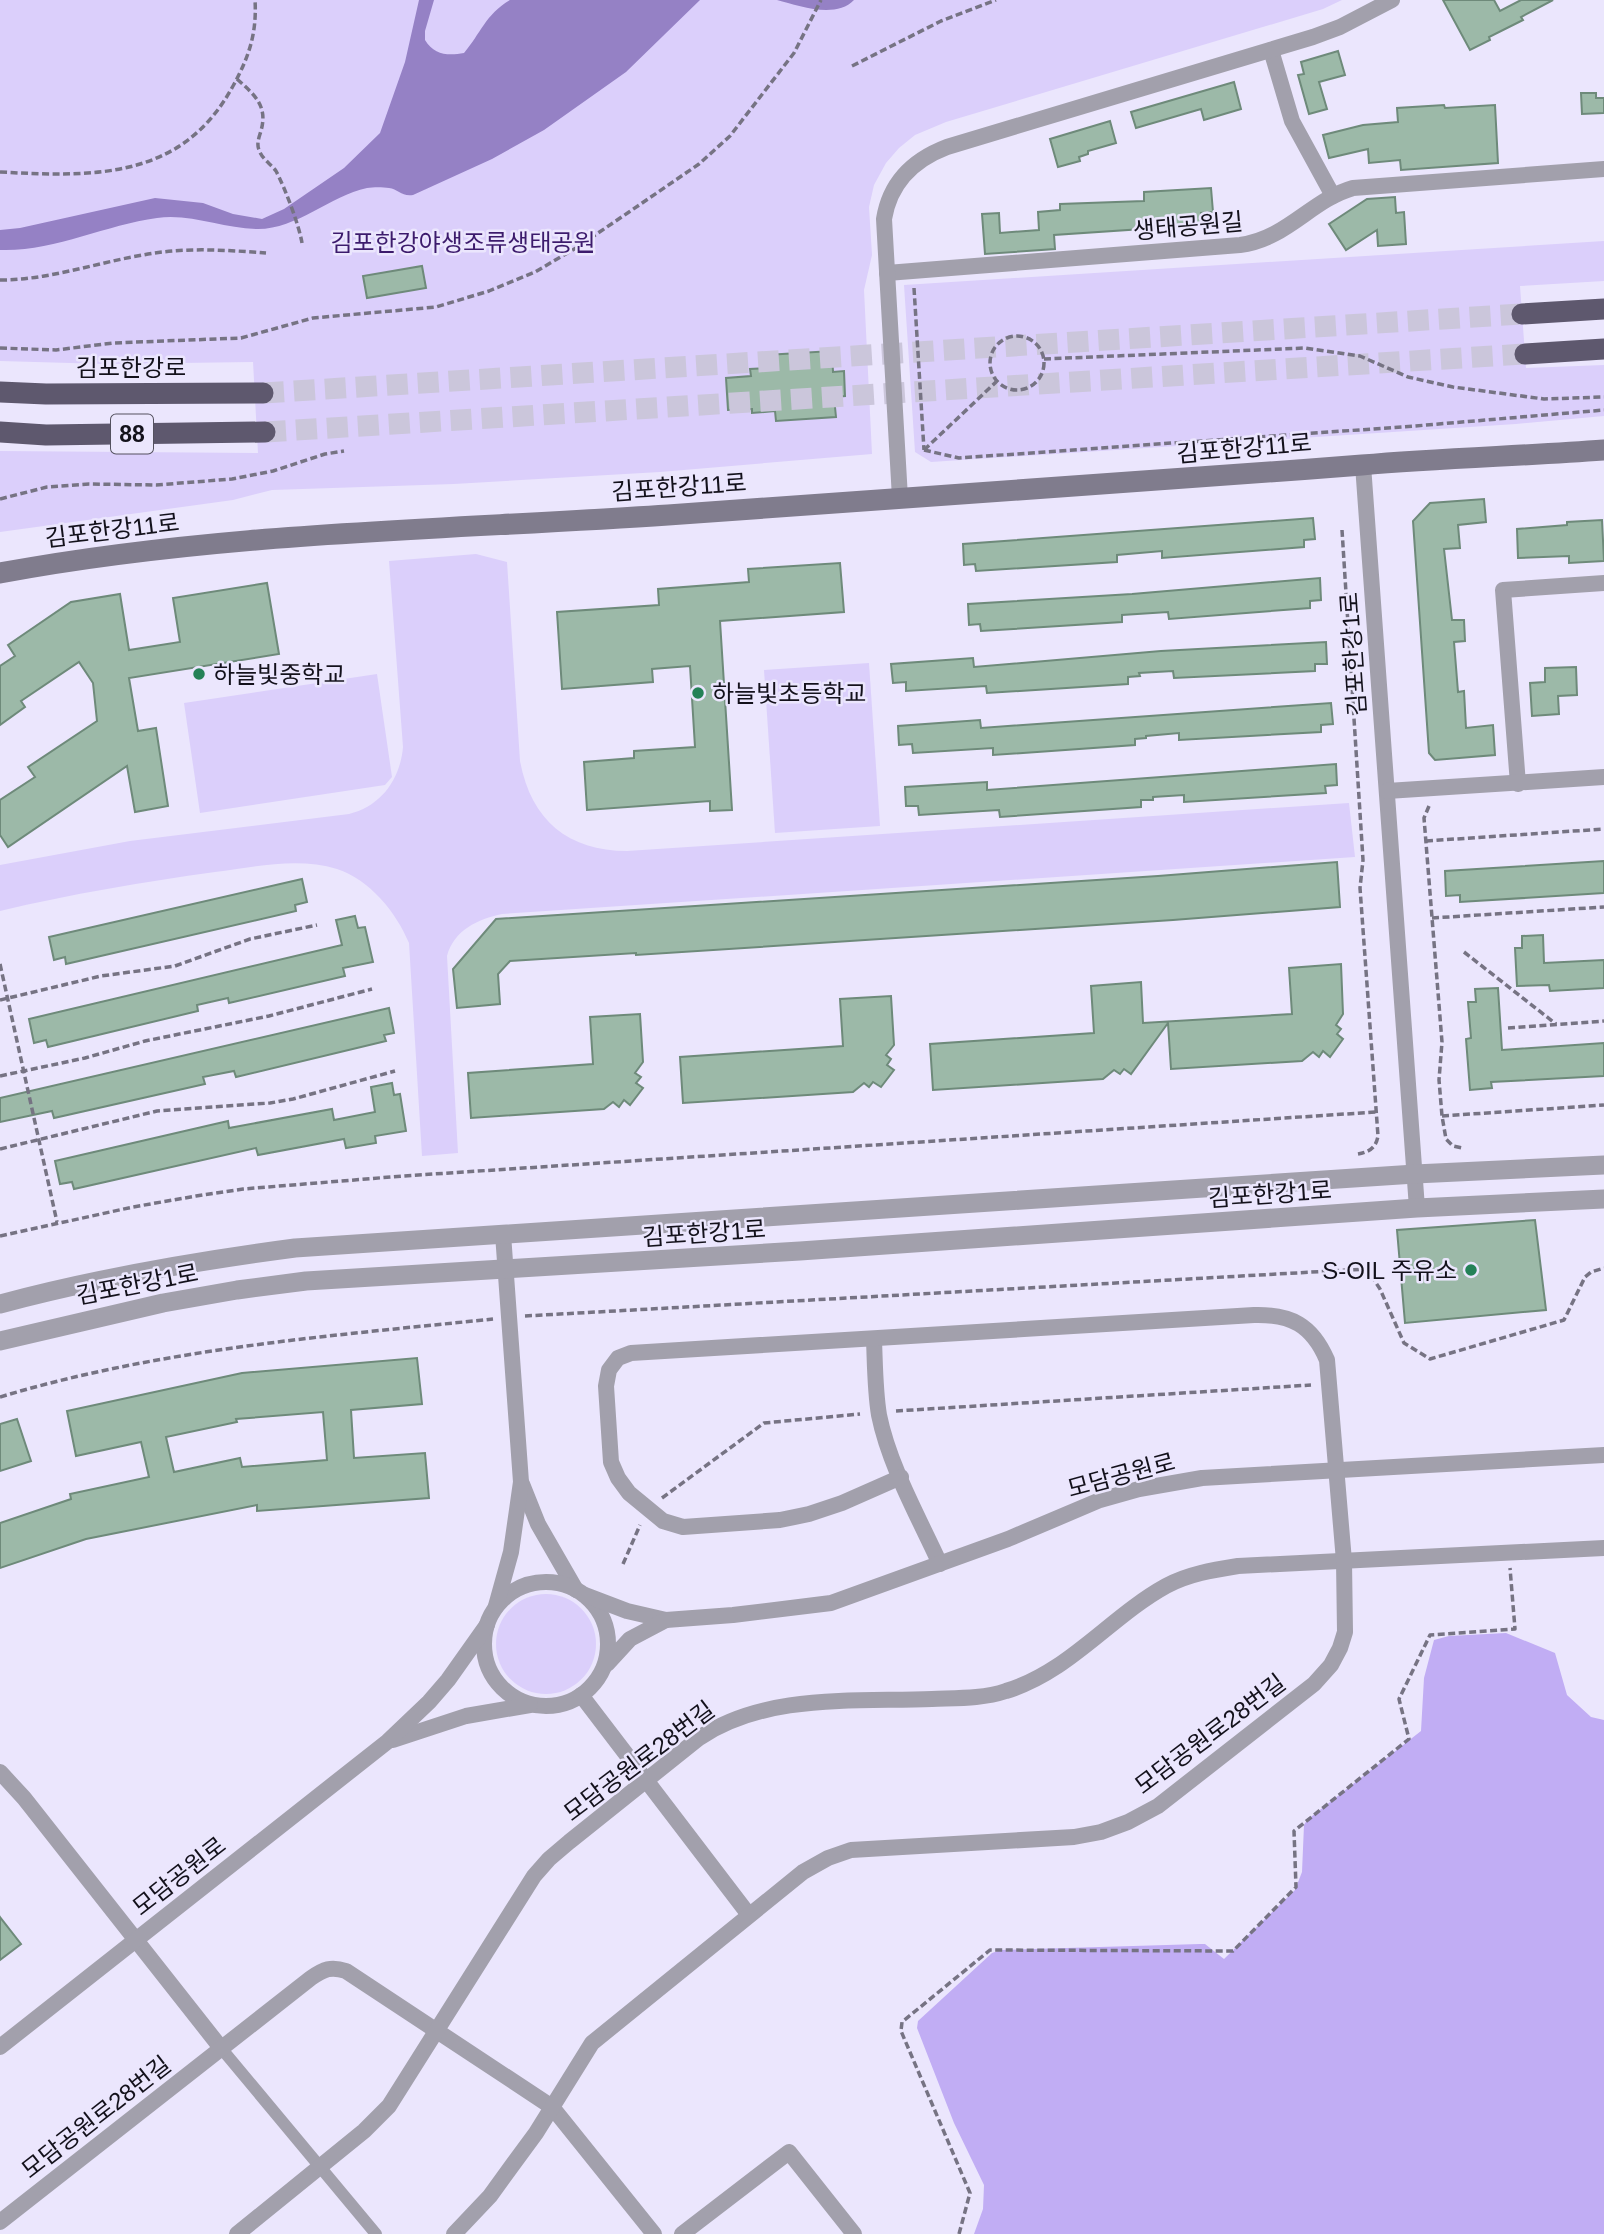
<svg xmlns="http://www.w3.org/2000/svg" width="1604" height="2234" font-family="Helvetica,'Noto Sans KR',sans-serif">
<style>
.green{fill:#dbcffb}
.forest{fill:#c1adf4}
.water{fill:#9581c5}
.building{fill:#9cb9a8;stroke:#6e8a7a;stroke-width:2;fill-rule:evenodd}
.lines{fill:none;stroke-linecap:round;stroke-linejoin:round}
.trunk-tunnel{stroke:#cbc6db;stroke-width:21;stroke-dasharray:21 10;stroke-linecap:butt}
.path{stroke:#767383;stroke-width:3.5;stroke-dasharray:7 3.5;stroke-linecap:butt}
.pedestrian{stroke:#a2a0ac;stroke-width:12}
.minor{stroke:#a2a0ac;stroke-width:16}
.tertiary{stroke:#a2a0ac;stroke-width:19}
.secondary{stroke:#807c8d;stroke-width:21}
.trunk{stroke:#5e586e;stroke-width:21}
.poi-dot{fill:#248157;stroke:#ebe6fd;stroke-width:2.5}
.labels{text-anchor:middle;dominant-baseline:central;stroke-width:5;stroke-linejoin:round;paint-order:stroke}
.shield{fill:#ebe6fd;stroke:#54515f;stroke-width:2}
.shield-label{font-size:23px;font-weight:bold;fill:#13111b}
.street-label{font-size:24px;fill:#13111b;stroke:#ebe6fd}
.park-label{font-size:24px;fill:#3c1b6c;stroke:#ebe6fd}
.poi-label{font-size:24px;fill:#13111b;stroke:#ebe6fd;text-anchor:start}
</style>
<rect width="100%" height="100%" fill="#ebe6fd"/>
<g class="green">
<polygon points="0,0 1342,0 1323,9 946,122 915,135 899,148 886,163 874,185 869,207 872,255 864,290 872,454 660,472 454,484 272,490 233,500 0,532 0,451 258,453 253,362 106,364 0,361"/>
<polygon points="1604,241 1604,281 1520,286 1526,368 1604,365 1604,416 1516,424 931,462 915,452 904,285"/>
<path d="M 476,554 L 507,562 L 520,761 C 531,820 568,851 627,851 L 1349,803 L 1355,857 L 502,914 C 478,919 454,930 447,956 L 458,1153 L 422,1156 L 409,943 C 396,912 370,880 337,869 C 298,857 254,867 215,872 C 143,882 71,894 0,911 L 0,865 L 130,841 L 349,814 C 381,806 400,780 403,747 L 389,561 Z"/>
<polygon points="869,663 880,826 775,833 764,670"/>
<polygon points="377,674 392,777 385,785 200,813 184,703"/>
<circle cx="546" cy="1644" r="50"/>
</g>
<polygon class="forest" points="1506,1633 1555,1653 1567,1695 1591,1717 1604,1720 1604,2234 974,2234 983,2209 984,2185 954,2123 917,2028 918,2021 992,1953 1001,1950 1200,1944 1205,1944 1224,1959 1295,1890 1302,1872 1304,1825 1307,1820 1421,1731 1424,1678 1434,1640 1449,1636"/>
<g class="water">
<path d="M 419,0 L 434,0 L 425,31 L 425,40 C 434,55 448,56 464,53 C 481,33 485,15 510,0 L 700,0 L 626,72 L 544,130 L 492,159 L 413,195 C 402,197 398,189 389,188 C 383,187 373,187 367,188 C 330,196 297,229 258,229 C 224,229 191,213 157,218 C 105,225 53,252 0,250 L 0,230 L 20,228 L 155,198 L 203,203 L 233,214 L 262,219 L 284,209 L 344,168 L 380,133 L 405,62 Z"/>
<path d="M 777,0 L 854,0 C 836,19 799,6 777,0 Z"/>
</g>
<g class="building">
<polygon points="1443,0 1494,0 1500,11 1521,0 1553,0 1521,17 1523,20 1489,37 1490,40 1470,50"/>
<polygon points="1338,51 1345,75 1319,82 1327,109 1309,114 1298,75 1304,74 1301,62"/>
<polygon points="1234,82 1241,109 1204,120 1201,109 1136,128 1131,112"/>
<polygon points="1581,93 1596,93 1596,98 1604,98 1604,113 1582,114"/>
<polygon points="1444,105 1445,108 1495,105 1498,163 1401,170 1400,160 1369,163 1368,149 1329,158 1323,135 1363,125 1398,122 1397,108"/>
<polygon points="1110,121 1116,143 1088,151 1088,154 1079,157 1080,161 1058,167 1050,139"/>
<polygon points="1211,188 1213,212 1201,213 1202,225 1054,235 1055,249 985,254 982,214 999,213 1000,233 1039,230 1038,212 1060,210 1060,204 1144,201 1144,192"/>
<polygon points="1395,197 1396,213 1404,212 1406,244 1378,246 1377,230 1346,250 1329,224 1367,199"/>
<polygon points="422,266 426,288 367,298 363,276"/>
<polygon points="832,351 833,372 844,371 845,396 834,397 836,417 776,421 775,411 752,413 752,409 728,410 726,378 751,376 750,369 767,368 766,355"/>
<polygon points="1484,499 1486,522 1458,525 1460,548 1444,549 1452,620 1464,620 1465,641 1454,642 1458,692 1464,691 1466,728 1493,725 1495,755 1435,760 1429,753 1413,521 1430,503"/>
<polygon points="1313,518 1315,539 1304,540 1304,547 1162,558 1162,551 1117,555 1117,562 976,571 975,564 964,565 963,544"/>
<polygon points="1602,520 1604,561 1569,563 1569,556 1518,558 1517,529 1567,525 1567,522"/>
<polygon points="840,563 844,612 720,621 732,810 710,811 710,801 587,810 584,762 634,758 634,751 695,747 690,666 652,669 653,682 562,689 557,612 659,605 658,589 749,582 748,569"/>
<polygon points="1320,578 1321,600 1310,601 1310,608 1169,619 1168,612 1122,615 1122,622 981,631 980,624 969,625 968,604 1132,594"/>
<polygon points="267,583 279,654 129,678 138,731 156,728 168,806 135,812 127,766 8,847 0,835 0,800 35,777 28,767 97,721 93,683 79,662 21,701 25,707 0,725 0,666 15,656 8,645 71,602 120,594 129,650 180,642 173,598"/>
<polygon points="1326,642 1327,664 1315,664 1315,671 1174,678 1173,671 1139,673 1140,676 1128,677 1128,684 987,693 986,686 906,691 906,682 893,683 891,664 973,658 974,667 1161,651"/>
<polygon points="1576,667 1577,695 1558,696 1559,714 1532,716 1530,683 1545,682 1545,668"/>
<polygon points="1331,703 1333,724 1321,725 1321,732 1179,740 1179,733 1146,736 1146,738 1135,739 1135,745 993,755 993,748 913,753 912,744 899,745 898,726 980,720 981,728"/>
<polygon points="1336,764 1337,785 1325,786 1326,793 1184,802 1184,795 1153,797 1153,800 1141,800 1141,807 1000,817 999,810 919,815 918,806 906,806 905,787 987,782 987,790"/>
<polygon points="1604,861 1604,893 1460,902 1460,895 1446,896 1445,871"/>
<polygon points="1337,862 1340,907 1173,920 636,955 636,953 510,961 498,974 500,1004 457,1008 453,969 496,919 1158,876"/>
<polygon points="302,879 307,902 295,905 296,911 66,964 65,957 54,960 49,937"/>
<polygon points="355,916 358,928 365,927 373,962 343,968 345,976 229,1003 228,998 197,1005 198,1011 48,1047 46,1040 34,1043 29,1019 342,945 336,920"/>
<polygon points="1543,935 1544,963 1604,960 1604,988 1550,991 1549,985 1517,986 1515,948 1522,948 1522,936"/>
<polygon points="1341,964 1343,1014 1336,1025 1341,1029 1337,1034 1343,1039 1330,1057 1323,1051 1319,1057 1313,1052 1302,1061 1171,1069 1168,1023 1131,1074 1124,1069 1120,1074 1114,1070 1103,1079 933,1090 930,1044 1094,1033 1091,986 1141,982 1143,1023 1292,1014 1289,968"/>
<polygon points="1498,988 1502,1050 1604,1043 1604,1076 1491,1082 1492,1088 1470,1090 1466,1039 1471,1038 1468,1002 1476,1002 1475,989"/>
<polygon points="891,996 894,1045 886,1055 891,1059 887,1065 894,1070 881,1087 873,1082 869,1087 864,1083 853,1092 683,1103 680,1057 843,1046 840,999"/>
<polygon points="389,1008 394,1033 384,1035 386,1041 236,1077 234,1071 203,1077 205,1084 54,1118 52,1111 0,1122 0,1098"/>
<polygon points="640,1014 643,1062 635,1073 641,1077 636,1083 643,1088 630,1105 624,1100 619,1107 613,1102 604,1109 471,1118 468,1073 593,1064 590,1017"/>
<polygon points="392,1083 394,1095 400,1094 406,1131 375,1136 376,1143 346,1148 344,1139 258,1155 256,1148 74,1189 72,1182 60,1184 55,1161 228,1121 229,1128 332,1109 334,1120 375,1112 371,1087"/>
<polygon points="1535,1220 1546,1310 1405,1323 1397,1230"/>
<path d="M 417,1358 L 422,1404 L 351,1410 L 354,1458 L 425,1453 L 429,1498 L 257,1511 L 257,1505 L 86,1539 L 0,1568 L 0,1523 L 71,1499 L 70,1494 L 149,1477 L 141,1442 L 76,1456 L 67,1411 L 242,1373 ZM 323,1412 L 327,1460 L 242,1467 L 240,1458 L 174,1472 L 166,1437 L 237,1422 L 236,1419 Z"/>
<polygon points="17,1419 31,1461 0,1471 0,1424"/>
<polygon points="0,1917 21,1944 0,1960"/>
</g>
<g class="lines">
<g class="trunk-tunnel">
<polyline points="263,393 1522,314"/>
<polyline points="265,432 1525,354"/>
</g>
<g class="path">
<polyline points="852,66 941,21 996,0"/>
<path d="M 237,79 C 256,96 269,107 260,134 C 258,140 257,145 259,150 C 262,159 271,164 276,171 C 285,188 299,225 302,243"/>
<path d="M 0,172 C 94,177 182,180 233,86 C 249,57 257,33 255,0"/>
<path d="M 0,280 C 49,280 95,263 143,255 C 184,247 225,250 266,253"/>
<polyline points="914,288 924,450"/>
<circle cx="1017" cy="363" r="27"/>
<polyline points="0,348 56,350 113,343 241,338 313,318 436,307 489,291 535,272 576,248 629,212 699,164 730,136 794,53 821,0"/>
<polyline points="1044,359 1305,348 1360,356 1408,377 1453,387 1544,399 1604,397"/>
<polyline points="924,450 959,458 1415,426 1604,410"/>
<polyline points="924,450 996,382"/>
<polyline points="0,499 47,487 89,484 156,485 232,479 273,471 325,454 344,451"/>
<path d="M 1342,530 L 1363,860 L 1360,888 L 1378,1136 C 1376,1148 1369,1152 1358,1154"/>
<polyline points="1429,806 1424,818 1442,1042 1439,1080 1442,1116 1446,1139 1453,1146 1462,1148"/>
<polyline points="1426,841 1604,829"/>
<polyline points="1432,918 1604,907"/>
<polyline points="1464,952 1556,1024"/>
<polyline points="0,964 57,1222"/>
<polyline points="0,1000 101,976 175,966 250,939 317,925"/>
<polyline points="1508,1028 1604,1021"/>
<polyline points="0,1076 85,1058 145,1041 269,1016 372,989"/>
<polyline points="1442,1116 1604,1105"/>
<polyline points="0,1149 157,1111 270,1103 293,1099 395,1071"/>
<polyline points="0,1236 133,1207 196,1196 243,1189 403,1176 1376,1112"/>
<polyline points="525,1316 1367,1269 1380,1289 1404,1343 1430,1359 1564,1320 1585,1277 1591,1272 1604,1268"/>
<path d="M 0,1397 C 159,1349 328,1336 493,1319"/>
<polyline points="896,1411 1311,1385"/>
<polyline points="662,1498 764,1423 860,1414"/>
<polyline points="623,1564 640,1525"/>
<polyline points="959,2234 970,2193 901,2031 902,2022 990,1950 1233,1951 1296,1887 1294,1831 1409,1739 1399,1699 1430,1635 1515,1629 1510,1568"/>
</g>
<polyline class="pedestrian" points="221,2048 376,2234"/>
<g class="minor">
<polyline points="1271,50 1292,121 1333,196"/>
<path d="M 887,273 L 1240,245 C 1287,239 1311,200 1353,188 L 1604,169"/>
<polyline points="1363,465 1417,1208"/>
<path d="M 900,498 L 884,219 C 890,182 913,160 947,147 L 1313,37 L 1340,27 L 1392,0"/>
<polyline points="1518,784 1503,590 1604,583"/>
<polyline points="1387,791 1604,777"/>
<path d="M 874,1340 C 875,1364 875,1391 879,1415 C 889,1465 919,1518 940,1564"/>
<polyline points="522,1484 538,1524 576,1590"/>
<circle cx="546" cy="1644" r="62"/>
<polyline points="585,1595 627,1611 666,1620 733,1615 831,1603 1008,1539 1100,1500 1139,1489 1202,1478 1604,1455"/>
<polyline points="496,1606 511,1552 521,1482 503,1234"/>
<polyline points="607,1664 630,1639 666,1620"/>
<polyline points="581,1695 749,1915"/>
<polyline points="393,1740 466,1716 530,1705"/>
<polyline points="0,1772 24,1798 221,2048"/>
<polyline points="0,2047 387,1742 429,1702 448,1680 487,1625"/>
<path d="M 0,2222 L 311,1978 C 324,1969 331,1966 346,1971 L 552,2107 L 654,2234"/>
<path d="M 237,2234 L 364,2131 L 389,2106 L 534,1876 L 549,1859 L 569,1842 L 699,1738 C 766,1693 854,1702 932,1699 C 957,1698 982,1699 1006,1691 C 1069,1672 1110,1617 1166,1586 C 1188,1574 1213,1570 1238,1566 L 1604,1548"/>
<path d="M 454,2234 L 490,2196 L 511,2167 L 536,2133 L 592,2043 L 803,1872 L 828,1858 L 851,1850 L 1074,1837 L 1101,1832 L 1128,1822 L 1158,1806 L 1314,1684 L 1331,1665 L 1340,1648 L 1345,1632 L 1344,1561 L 1327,1360 C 1312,1325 1291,1314 1254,1315 L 631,1353 L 618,1358 L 609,1370 L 606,1386 L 611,1462 L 618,1478 L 629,1493 L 663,1521 L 683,1527 L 780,1520 L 809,1514 L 842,1503 L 901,1477"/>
<polyline points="682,2234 789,2152 854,2234"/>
</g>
<g class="tertiary">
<path d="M 0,1304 C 97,1278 196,1261 295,1248 L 1415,1174 L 1604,1165"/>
<polyline points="0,1341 163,1303 237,1290 306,1281 800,1251 1417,1208 1604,1199"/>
</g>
<path class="secondary" d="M 0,573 C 220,532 445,530 668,515 C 900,500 1131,483 1362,465 C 1442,458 1523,456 1604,450"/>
<g class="trunk">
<polyline points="1522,314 1604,309"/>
<polyline points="1525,354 1604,349"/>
<polyline points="0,392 46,394 263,393"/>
<polyline points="0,432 46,435 265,432"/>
</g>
</g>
<g class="poi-dot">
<circle cx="199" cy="674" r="7"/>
<circle cx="698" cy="693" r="7"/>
<circle cx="1471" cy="1270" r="7"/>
</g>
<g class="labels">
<rect class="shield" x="111" y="414.5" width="42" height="39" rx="5"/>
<g class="shield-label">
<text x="132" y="434">88</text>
</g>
<g class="street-label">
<text transform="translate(1188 226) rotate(-5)">생태공원길</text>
<text x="131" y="367">김포한강로</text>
<text transform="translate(1244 448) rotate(-5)">김포한강11로</text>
<text transform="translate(679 487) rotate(-4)">김포한강11로</text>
<text transform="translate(112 530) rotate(-7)">김포한강11로</text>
<text transform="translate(1353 654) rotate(-94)">김포한강1로</text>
<text transform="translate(1270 1194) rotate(-4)">김포한강1로</text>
<text transform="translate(704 1233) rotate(-4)">김포한강1로</text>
<text transform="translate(137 1284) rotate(-11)">김포한강1로</text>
<text transform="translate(1121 1475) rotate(-15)">모담공원로</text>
<text transform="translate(1210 1734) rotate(-37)">모담공원로28번길</text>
<text transform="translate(639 1761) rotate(-37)">모담공원로28번길</text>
<text transform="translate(179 1876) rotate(-38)">모담공원로</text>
<text transform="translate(96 2117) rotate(-38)">모담공원로28번길</text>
</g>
<g class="park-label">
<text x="463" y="242">김포한강야생조류생태공원</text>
</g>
<g class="poi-label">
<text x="213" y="674">하늘빛중학교</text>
<text x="712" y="693">하늘빛초등학교</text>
<text x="1457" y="1270" text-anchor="end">S-OIL 주유소</text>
</g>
</g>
</svg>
